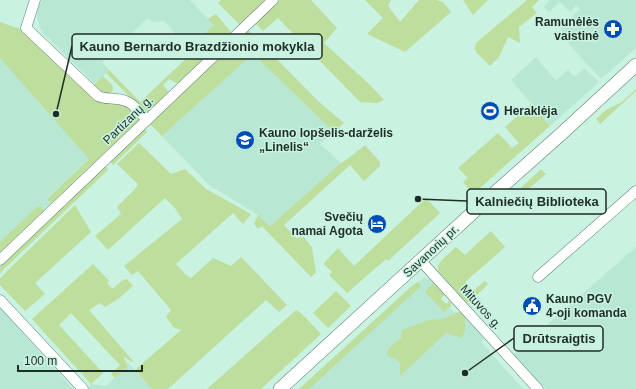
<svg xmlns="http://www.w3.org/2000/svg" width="636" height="389" font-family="Helvetica,sans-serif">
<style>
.built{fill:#b8e8d3}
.green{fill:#bdde9d}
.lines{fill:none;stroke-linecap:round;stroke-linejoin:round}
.minor-casing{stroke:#5c8272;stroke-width:11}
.major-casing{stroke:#5c8272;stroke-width:14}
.minor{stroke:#fff;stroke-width:10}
.major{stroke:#fff;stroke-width:13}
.labels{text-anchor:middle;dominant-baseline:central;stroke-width:3;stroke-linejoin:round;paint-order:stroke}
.poi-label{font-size:12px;font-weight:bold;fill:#1e2e27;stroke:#c9f2e1;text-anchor:start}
.street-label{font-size:12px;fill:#1e2e27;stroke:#c9f2e1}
.leader{fill:none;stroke:#1e2e27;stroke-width:1.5}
.callout-dot{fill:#1e2e27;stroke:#c9f2e1;stroke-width:1.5}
.callout{fill:#c9f2e1;stroke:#1e2e27;stroke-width:1.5}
.callout-label{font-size:13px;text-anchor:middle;font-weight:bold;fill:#1e2e27}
</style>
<rect width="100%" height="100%" fill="#c9f2e1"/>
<g class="built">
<polygon points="42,0 190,0 214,25 189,49 164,21 153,22 148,18 102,62 109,70 95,84 43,33 39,26 37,15 38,9"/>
<polygon points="550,0 636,0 636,48 601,79 572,48 560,28 580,9 576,6 570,12 560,2 549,12 544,7"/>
<polygon points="0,22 124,126 47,198 52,203 0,254"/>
<polygon points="253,54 334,132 320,144 341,163 270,226 258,215 209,185 162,136"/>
<polygon points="536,57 556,81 568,70 574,77 584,68 599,82 550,126 511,80"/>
<polygon points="636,247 636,389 546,389 514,354"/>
<polygon points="424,278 429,279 444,294 441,299 455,313 460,312 465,316 484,338 481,342 523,389 299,389 412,286"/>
<polygon points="0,308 73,389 0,389"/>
<polygon points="129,364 152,389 87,389 91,384 106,386 128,365"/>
</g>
<g class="green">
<polygon points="221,0 267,0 242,25 239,24 218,3"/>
<polygon points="280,0 311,0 337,28 324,43 369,84 384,100 377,103 360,102 278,18 263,31 257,25 256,23"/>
<polygon points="365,0 391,0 388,6 400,22 419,0 436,0 443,2 451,12 405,52 367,34 383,18"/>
<polygon points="463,0 488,0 473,15"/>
<polygon points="527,0 539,0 532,7 537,13 519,27 520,43 508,37 499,57 490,66 477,53 475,49 476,43"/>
<polygon points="216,14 230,31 232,34 181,82 176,83 169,79 163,85 169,92 168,94 149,112 145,112 106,73 109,70 140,102 192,53 189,49 214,25 208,19"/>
<polygon points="0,22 23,30 98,101 125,102 140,119 139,123 52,203 47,199 89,159 0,58"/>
<polygon points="248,30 319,102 344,123 334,132 253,54 162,136 150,124"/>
<path d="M 103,76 C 109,82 120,89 107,95 L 92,87 Z"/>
<polygon points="636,89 636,91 600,124 596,119 606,110 622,102"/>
<polygon points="531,104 550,126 473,194 463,182 468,178 458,168 498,133 512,148 519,143 505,127"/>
<polygon points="145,129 147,132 113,165 110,161"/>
<polygon points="139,143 171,174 185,169 206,189 251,214 243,224 233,213 176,264 186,275 191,278 213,258 231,266 241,257 287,305 279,312 266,300 168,389 152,389 135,370 181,330 174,328 166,317 171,310 138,271 132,275 124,266 182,219 175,208 165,198 108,250 95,236 121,214 117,207 135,189 138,184 117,164"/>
<polygon points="365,145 380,162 380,166 364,181 350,165 284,225 296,238 304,237 312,248 316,272 311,277 262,226 258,229 254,224 258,215 270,226 341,163 350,157"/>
<polygon points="105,166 108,170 3,270 0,274 0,267"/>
<polygon points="541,169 546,174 513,202 510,198"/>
<polygon points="426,198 440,213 388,261 386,259 347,293 329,275 332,272 324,264 325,262 338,248 354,266"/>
<polygon points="75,205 91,232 35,283 45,294 25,311 0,285 0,279 6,272"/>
<path d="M 39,206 C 43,208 44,209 44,213 L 0,254 L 0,242 L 37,207 Z"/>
<polygon points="491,231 505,247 465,282 473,291 485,281 488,284 470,302 467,303 438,271 438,265 443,259 456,247 465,255"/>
<polygon points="93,264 109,281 107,283 112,289 123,280 127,279 133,286 118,299 105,307 100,303 89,310 133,361 132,362 123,356 128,366 115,378 111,374 120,365 71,313 59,325 103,373 91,384 32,319"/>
<polygon points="418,282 421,286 309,389 299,389 412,286"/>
<polygon points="433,283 444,294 441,299 446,304 450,300 451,305 450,307 444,312 425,292"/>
<polygon points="336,291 351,306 328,328 313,313"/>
<polygon points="296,310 302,314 321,334 261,389 207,389"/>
<polygon points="460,312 465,316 465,330 462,338 446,333 400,376 400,363 395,358 392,358 387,355 388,349 401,338 402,330 429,320 444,319 455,313"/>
</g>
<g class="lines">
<defs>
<g id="minor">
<path d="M 35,0 L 26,28 L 98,96 C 104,99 110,98 117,99 C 132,100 137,110 147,120"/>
<polyline points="0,260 273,0"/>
<polyline points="421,261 538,389"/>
<polyline points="538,277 636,191"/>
<polyline points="0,300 83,389"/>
</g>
<polyline id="major" points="280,389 480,206 560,135 636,65"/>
</defs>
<use href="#minor" class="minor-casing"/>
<use href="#major" class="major-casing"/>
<use href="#minor" class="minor"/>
<use href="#major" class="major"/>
</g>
<defs>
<symbol id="pharmacy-disc" viewBox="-11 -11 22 22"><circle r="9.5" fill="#014db7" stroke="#c9f2e1"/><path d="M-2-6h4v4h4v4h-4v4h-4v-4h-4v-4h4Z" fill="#fff"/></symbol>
<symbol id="stadium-disc" viewBox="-11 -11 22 22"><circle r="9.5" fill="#014db7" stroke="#c9f2e1"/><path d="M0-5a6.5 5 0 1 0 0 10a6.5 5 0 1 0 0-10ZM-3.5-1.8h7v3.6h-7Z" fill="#fff"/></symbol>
<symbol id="school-disc" viewBox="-11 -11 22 22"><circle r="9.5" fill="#014db7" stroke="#c9f2e1"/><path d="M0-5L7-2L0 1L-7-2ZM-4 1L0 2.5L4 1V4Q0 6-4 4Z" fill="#fff"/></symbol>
<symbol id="hotel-disc" viewBox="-11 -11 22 22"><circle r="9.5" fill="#014db7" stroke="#c9f2e1"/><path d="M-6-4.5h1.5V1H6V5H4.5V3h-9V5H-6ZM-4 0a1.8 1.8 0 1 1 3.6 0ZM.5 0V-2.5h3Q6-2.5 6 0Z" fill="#fff"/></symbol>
<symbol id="civic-disc" viewBox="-11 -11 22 22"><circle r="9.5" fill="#014db7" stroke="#c9f2e1"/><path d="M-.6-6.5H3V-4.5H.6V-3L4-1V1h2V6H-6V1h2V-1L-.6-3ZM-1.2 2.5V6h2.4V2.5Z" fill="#fff"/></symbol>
</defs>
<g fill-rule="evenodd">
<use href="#pharmacy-disc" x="602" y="18" width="22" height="22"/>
<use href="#stadium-disc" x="479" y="100" width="22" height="22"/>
<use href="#school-disc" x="234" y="129" width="22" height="22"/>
<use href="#hotel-disc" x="366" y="213" width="22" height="22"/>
<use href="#civic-disc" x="521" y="295" width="22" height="22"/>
</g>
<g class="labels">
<g class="poi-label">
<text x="599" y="22" text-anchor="end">Ramunėlės<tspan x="599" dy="14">vaistinė</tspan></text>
<text x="504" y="111">Heraklėja</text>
<text x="259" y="133">Kauno lopšelis-darželis<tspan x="259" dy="14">„Linelis“</tspan></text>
<text x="363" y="217" text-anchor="end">Svečių<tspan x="363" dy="14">namai Agota</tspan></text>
<text x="546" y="299">Kauno PGV<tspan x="546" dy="14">4-oji komanda</tspan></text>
</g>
<g class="street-label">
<text transform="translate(128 120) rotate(-44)">Partizanų g.</text>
<text transform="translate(431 251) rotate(-43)">Savanorių pr.</text>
<text transform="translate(481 307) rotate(48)">Mituvos g.</text>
</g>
</g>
<path class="leader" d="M56 114L72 46M418 199L467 201M465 373L514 338"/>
<g class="callout-dot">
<circle cx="56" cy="114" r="4"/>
<circle cx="418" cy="199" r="4"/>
<circle cx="465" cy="373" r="4"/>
</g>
<g class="callout">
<rect x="72" y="34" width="250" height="25" rx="4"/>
<rect x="467" y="189" width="139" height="25" rx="4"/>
<rect x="514" y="326" width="89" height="25" rx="4"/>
</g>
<g class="callout-label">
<text x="197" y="51">Kauno Bernardo Brazdžionio mokykla</text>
<text x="537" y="206">Kalniečių Biblioteka</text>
<text x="559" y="343">Drūtsraigtis</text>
</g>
<path d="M18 365v6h124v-6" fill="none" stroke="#1e2e27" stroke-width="2"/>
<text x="24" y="365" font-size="12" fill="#1e2e27" stroke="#c9f2e1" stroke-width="3" paint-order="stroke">100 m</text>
</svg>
